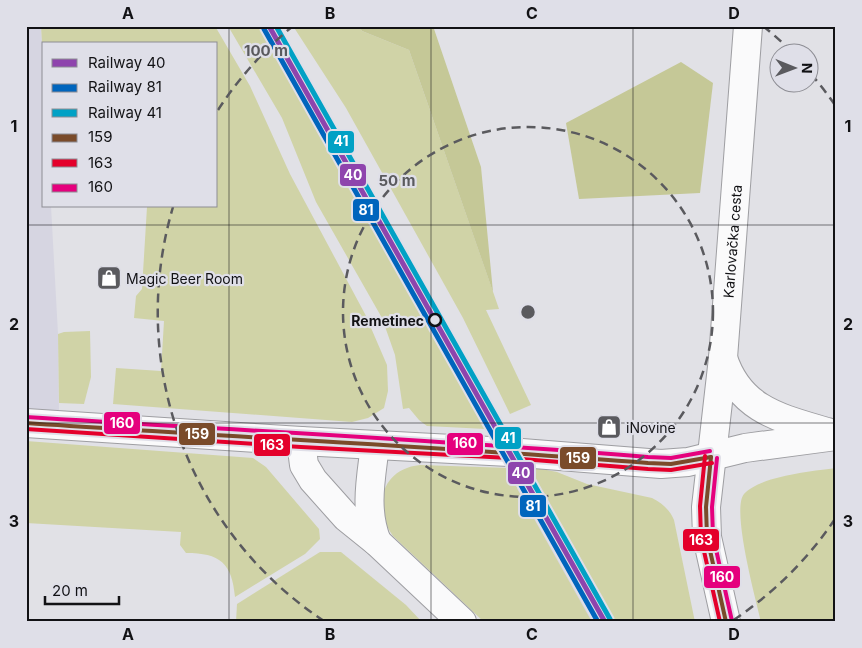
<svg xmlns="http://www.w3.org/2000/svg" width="862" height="648" font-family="Inter,sans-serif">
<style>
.built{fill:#d6d5e1}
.green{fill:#d0d3a7}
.forest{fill:#c5c897}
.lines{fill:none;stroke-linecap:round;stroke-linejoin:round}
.street-casing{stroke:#9e9ea2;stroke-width:30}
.secondary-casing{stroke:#9e9ea2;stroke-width:30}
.street{stroke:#fafafb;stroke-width:28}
.secondary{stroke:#fafafb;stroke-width:28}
.bus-1-casing{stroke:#dfdfe8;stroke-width:8}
.bus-2-casing{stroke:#dfdfe8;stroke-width:8}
.bus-3-casing{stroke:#dfdfe8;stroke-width:8}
.bus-1{stroke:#7a4b2a;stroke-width:4}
.bus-2{stroke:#e4002b;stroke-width:4}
.bus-3{stroke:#e5007d;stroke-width:4}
.rail-1-casing{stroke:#dfdfe8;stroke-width:9}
.rail-2-casing{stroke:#dfdfe8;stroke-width:9}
.rail-3-casing{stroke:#dfdfe8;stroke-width:9}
.rail-1{stroke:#8e44ad;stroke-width:5}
.rail-2{stroke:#0065bd;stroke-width:5}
.rail-3{stroke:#01a1c5;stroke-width:5}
.grid{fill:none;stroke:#121215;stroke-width:1;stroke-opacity:0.55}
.ring{fill:none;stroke:#5a5a5e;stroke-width:2.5;stroke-dasharray:9 6}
.stop-dot{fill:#dfdfe8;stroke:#121215;stroke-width:2.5}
.labels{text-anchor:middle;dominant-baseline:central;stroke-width:4.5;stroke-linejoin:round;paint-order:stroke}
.street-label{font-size:14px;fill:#121215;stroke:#dfdfe8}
.poi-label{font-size:14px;fill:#121215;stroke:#dfdfe8;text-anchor:start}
.stop-label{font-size:14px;font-weight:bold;fill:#121215;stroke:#dfdfe8;text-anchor:end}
.centre{fill:#5a5a5e;stroke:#dfdfe8;stroke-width:2.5}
.ring-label{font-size:15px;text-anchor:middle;font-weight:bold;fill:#5a5a5e;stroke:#dfdfe8;stroke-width:4.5;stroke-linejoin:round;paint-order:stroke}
.line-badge{stroke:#dfdfe8;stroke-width:2}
.badge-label{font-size:14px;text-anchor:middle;font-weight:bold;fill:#fff}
.neatline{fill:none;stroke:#121215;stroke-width:2}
.grid-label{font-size:16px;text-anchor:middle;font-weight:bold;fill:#121215}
</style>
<rect width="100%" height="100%" fill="#e1e1e6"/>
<g class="built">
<polygon points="26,26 41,26 44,77 44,206 51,206 58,334 59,414 26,412"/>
<polygon points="526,466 597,588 615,622 592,622 518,490 510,468"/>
</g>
<g class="green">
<polygon points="41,26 215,26 250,86 290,174 365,314 387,365 388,391 384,408 368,418 352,422 113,404 116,368 161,371 164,321 134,318 136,296 142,289 147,207 143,206 216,206 216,44 44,44 44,77"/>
<polygon points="228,26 267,26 486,429 427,426 419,420 409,408 403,409 395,355 382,318 316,202 282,118"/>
<polygon points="293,26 359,26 362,31 409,50 499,309 486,310 531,405 510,414 463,318 346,108"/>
<polygon points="90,331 91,377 84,404 59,403 58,334 64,332"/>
<path d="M 26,441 L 253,458 L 266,467 L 319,529 L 320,539 L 305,554 L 235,597 C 232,563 220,553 186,553 L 180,545 L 181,532 L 26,523 Z"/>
<path d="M 420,465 L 510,468 L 518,490 L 592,622 L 484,622 L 393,536 C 372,507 381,469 420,465 Z"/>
<path d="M 526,466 L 557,472 L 587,484 L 652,498 C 662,503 670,510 674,520 L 695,622 L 615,622 Z"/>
<path d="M 836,468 L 836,622 L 761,622 C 756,600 731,509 744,494 C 760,476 813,471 836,468 Z"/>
<polygon points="320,552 341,552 406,605 422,622 236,622 237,604"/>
</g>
<g class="forest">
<polygon points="359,26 433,26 481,167 493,292 409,50 362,31"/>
<polygon points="681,62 713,83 700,193 579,199 566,123"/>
</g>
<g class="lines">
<defs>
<g id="street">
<polyline points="301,441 304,465 313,480 346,517 377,542 462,622"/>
<path d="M 375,445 C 371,479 364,509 377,542"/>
</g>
<g id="secondary">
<path d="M 723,358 C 740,410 780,418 827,432"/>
<polyline points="26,423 301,441 509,452 661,464 688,462 745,448 836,436"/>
<path id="s1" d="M 726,622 L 707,537 L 706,507 L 723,358 L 748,26"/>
</g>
</defs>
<use href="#street" class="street-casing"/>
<use href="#secondary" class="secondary-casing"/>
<use href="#street" class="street"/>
<use href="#secondary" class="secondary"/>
<defs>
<g id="bus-1">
<path d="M 26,423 C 233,437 441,447 648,463 L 671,464 L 711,457"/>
<polyline points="711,457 706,507 707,537 726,622"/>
</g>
<g id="bus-2">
<polyline points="26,429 301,447 509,458 648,469 671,470 712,463"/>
<polyline points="705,456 700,506 701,538 720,622"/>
</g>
<g id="bus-3">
<path d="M 26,417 C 234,430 441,440 648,457 L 671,458 L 710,451"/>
<polyline points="717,458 712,507 713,536 732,621"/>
</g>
</defs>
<use href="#bus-1" class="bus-1-casing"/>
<use href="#bus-2" class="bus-2-casing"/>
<use href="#bus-3" class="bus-3-casing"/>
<use href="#bus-1" class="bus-1"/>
<use href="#bus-2" class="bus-2"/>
<use href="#bus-3" class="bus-3"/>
<defs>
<polyline id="rail-1" points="269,26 605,622"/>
<polyline id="rail-2" points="264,29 598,622"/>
<polyline id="rail-3" points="276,26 610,619"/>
</defs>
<use href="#rail-1" class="rail-1-casing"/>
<use href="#rail-2" class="rail-2-casing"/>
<use href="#rail-3" class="rail-3-casing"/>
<use href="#rail-1" class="rail-1"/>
<use href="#rail-2" class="rail-2"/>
<use href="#rail-3" class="rail-3"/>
</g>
<path class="grid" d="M 229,26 L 229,622M 431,26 L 431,622M 633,26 L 633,622M 26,225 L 836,225M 26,423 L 836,423"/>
<g class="ring">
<circle cx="528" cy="312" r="185"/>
<path d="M835 519A370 370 0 0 1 732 621M324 621A370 370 0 0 1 173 207M218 110A370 370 0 0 1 293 26M763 26A370 370 0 0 1 790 50M811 74A370 370 0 0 1 835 105"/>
</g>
<defs>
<symbol id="shop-square" viewBox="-11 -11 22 22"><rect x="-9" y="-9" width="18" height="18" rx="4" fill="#5a5a5e" stroke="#dfdfe8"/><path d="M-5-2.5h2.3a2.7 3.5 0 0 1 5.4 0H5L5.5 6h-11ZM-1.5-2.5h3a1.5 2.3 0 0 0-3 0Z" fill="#fff"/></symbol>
</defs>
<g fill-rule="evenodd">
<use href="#shop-square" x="95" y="264" width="28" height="28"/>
<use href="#shop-square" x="595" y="413" width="28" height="28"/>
</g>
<circle class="stop-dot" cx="435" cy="320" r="6"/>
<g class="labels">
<g class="street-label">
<text stroke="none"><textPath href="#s1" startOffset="384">Karlovačka cesta</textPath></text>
</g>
<g class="poi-label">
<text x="126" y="278">Magic Beer Room</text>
<text x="626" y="427">iNovine</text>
</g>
<g class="stop-label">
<text x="424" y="320">Remetinec</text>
</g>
</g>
<circle cx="528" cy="312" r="8" class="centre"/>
<g class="ring-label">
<text x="266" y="56">100 m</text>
<text x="397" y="186">50 m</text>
</g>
<g class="line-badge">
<rect x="327" y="130" width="28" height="24" rx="5" fill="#01a1c5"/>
<rect x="339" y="163" width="28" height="24" rx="5" fill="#8e44ad"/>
<rect x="352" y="198" width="28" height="24" rx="5" fill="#0065bd"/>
<rect x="103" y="411" width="38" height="24" rx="5" fill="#e5007d"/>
<rect x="178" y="422" width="38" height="24" rx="5" fill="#7a4b2a"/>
<rect x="494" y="426" width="28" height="24" rx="5" fill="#01a1c5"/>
<rect x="446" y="432" width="38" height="24" rx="5" fill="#e5007d"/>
<rect x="253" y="433" width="38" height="24" rx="5" fill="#e4002b"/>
<rect x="559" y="446" width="38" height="24" rx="5" fill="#7a4b2a"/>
<rect x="507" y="461" width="28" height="24" rx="5" fill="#8e44ad"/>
<rect x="519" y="494" width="28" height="24" rx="5" fill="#0065bd"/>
<rect x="682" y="528" width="38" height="24" rx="5" fill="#e4002b"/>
<rect x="703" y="565" width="38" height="24" rx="5" fill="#e5007d"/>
</g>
<g class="badge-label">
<text x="341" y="146">41</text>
<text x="353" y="180">40</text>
<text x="366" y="215">81</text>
<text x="122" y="428">160</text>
<text x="197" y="439">159</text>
<text x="508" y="443">41</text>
<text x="465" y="448">160</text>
<text x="272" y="450">163</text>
<text x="578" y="463">159</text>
<text x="521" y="478">40</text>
<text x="533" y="511">81</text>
<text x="701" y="545">163</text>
<text x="722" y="582">160</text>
</g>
<rect width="862" height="648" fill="none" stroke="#dfdfe8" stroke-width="55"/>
<rect x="42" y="42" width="175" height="165" fill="#dfdfe8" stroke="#8d8d94"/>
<rect x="52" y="59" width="25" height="8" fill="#8e44ad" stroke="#8d8d94"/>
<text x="88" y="68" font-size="15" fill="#121215">Railway 40</text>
<rect x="52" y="84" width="25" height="8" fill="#0065bd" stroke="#8d8d94"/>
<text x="88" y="92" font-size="15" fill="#121215">Railway 81</text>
<rect x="52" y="109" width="25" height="8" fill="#01a1c5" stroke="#8d8d94"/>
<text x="88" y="118" font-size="15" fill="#121215">Railway 41</text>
<rect x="52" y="134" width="25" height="8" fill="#7a4b2a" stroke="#8d8d94"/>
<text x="88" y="142" font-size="15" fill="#121215">159</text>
<rect x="52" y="159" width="25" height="8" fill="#e4002b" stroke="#8d8d94"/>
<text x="88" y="168" font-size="15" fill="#121215">163</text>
<rect x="52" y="184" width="25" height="8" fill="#e5007d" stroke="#8d8d94"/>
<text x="88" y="192" font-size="15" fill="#121215">160</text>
<g transform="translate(794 68) rotate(91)"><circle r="24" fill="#dfdfe8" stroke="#8d8d94"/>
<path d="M0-4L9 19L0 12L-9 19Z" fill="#5a5a5e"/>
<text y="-8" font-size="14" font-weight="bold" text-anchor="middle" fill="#121215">N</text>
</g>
<path d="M45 596v8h74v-8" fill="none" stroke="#121215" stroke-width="2.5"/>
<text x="52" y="596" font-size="15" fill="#121215" stroke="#dfdfe8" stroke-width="4" paint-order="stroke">20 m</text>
<rect x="28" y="28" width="806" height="592" class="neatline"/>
<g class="grid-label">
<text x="128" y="19">A</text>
<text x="330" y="19">B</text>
<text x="532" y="19">C</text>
<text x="734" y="19">D</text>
<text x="14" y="132">1</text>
<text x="848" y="132">1</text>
<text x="14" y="330">2</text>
<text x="848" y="330">2</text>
<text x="14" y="527">3</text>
<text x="848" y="527">3</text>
<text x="128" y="640">A</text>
<text x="330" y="640">B</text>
<text x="532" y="640">C</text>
<text x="734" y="640">D</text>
</g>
</svg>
